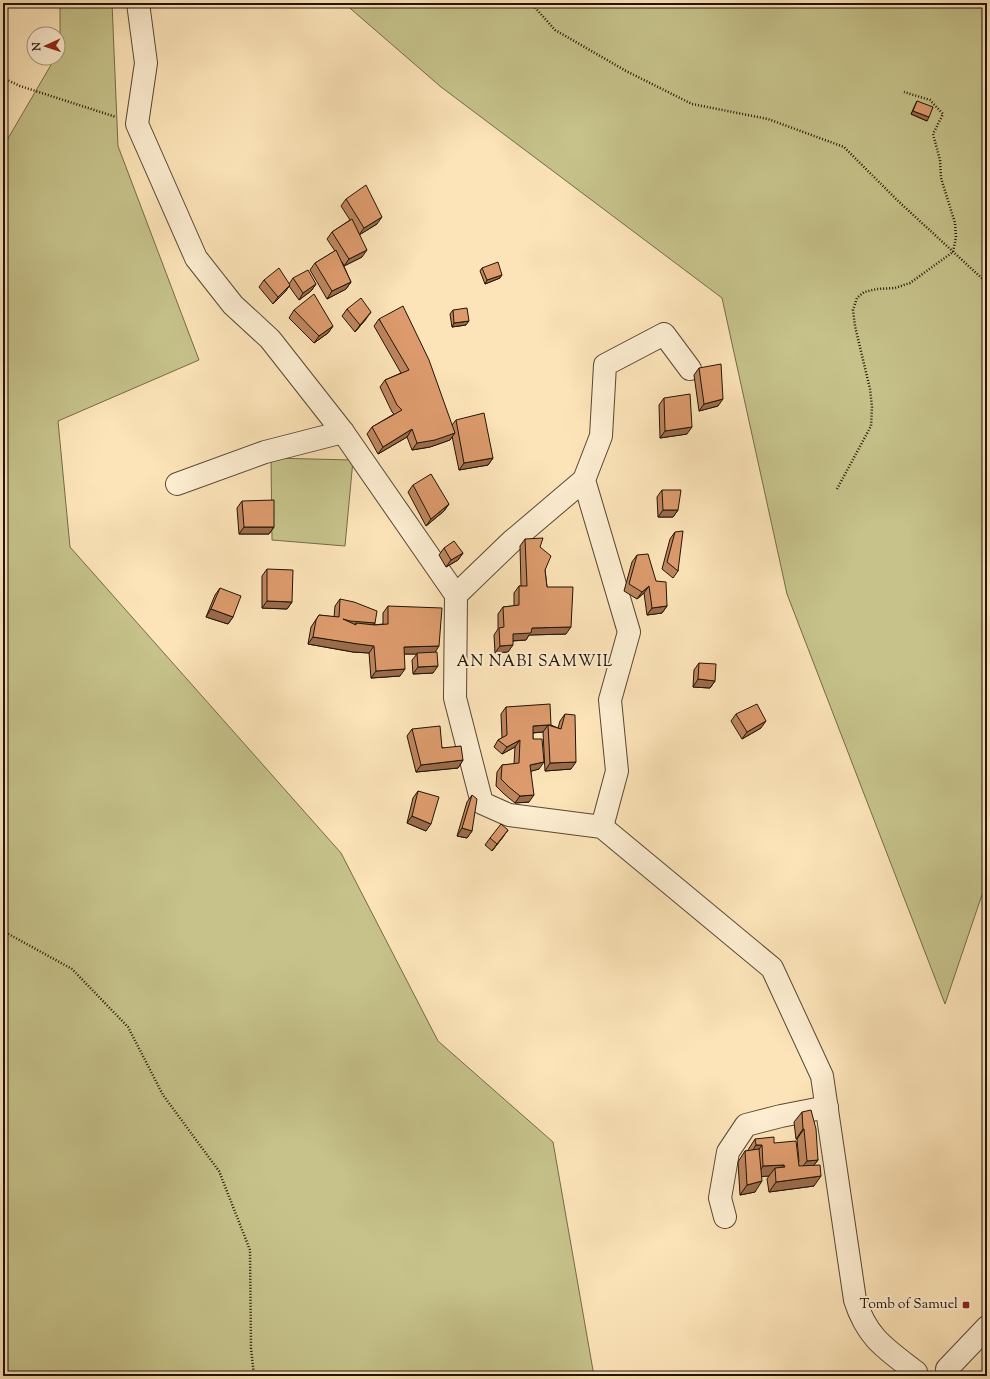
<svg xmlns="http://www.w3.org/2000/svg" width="990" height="1379" font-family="'Sorts Mill Goudy',serif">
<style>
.green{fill:#c6c28a;stroke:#736b48}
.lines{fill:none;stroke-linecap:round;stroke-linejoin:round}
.minor-casing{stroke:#574832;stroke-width:24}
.path{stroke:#201405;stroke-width:2.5;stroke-dasharray:1 2;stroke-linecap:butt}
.minor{stroke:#fdedd1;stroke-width:22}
.wall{fill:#be855e;stroke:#201405}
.shaded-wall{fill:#9b6c4c;stroke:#201405}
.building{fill:#dd9b6d;stroke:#201405}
.poi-dot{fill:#8f2418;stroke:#fdedd1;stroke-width:1.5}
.labels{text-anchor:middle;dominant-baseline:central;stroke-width:4;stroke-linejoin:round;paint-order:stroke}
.poi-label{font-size:14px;fill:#201405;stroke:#fdedd1;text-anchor:end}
.quarter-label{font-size:16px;letter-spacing:1px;fill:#201405;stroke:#fdedd1}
</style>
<rect width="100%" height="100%" fill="#fce4b8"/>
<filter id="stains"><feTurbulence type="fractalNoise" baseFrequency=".005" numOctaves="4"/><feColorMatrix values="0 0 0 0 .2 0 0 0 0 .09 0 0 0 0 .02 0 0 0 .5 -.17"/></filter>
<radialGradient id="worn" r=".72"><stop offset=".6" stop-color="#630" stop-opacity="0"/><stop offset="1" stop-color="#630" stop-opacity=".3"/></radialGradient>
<g class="green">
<polygon points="60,3 112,3 118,146 199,360 58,421 70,547 341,853 438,1041 553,1142 594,1376 3,1376 3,147 55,58 58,58 58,54 60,50"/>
<polygon points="344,3 987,3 987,880 945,1004 787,594 722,298 441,87"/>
<polygon points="271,458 353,460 345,546 272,540"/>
</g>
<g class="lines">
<defs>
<g id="minor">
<path d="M 138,3 L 146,63 L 137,124 L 196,258 L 233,305 L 270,339 L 343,432 L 456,595 L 455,698 L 482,803 L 509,815 L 602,827 L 772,968 L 822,1076 L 855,1300 C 867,1338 886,1349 916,1372"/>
<polyline points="177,484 265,452 343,432"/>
<polyline points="456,595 512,541 584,480"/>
<polyline points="602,827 617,771 610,700 629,632 584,480 601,436 605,365 664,334 690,369"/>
<polyline points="725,1217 720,1198 728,1152 746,1125 781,1116 827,1107"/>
<polyline points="947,1369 987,1327"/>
</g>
</defs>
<use href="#minor" class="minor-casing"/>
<g class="path">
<polyline points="531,3 555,30 626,71 692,104 768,119 844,147 897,200 987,283"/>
<polyline points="3,78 20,86 116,117"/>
<polyline points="837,489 871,426 872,407 870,389 855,326 853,310 857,298 864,292 877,289 895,288 910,283 953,252 956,237 955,223 941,178 940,160 933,134 943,114 930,100 904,92"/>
<polyline points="3,931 72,969 128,1027 163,1095 219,1171 250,1250 251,1348 254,1376"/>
</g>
<use href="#minor" class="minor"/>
</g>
<g class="wall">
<polygon points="917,101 927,121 911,114 915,105"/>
<polygon points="346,199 377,224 359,235 362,257 344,266 342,262 351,282 346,289 327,299 310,270 315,263 335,251 327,239 332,232 350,220 341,206"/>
<polygon points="482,268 500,278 485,284 480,271"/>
<polygon points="293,278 316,284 311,291 299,300 289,286 285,292 273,304 259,287 264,280 289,284"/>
<polygon points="347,309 366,319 355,332 342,316"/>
<polygon points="294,310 333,326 328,333 314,343 289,318"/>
<polygon points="453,310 466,325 452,327 450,314"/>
<polygon points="379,319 452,425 456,420 493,458 488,465 459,470 452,436 450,440 430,447 412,450 407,437 378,454 367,434 372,427 394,414 392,412 380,387 385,380 401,373 374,326"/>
<polygon points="699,368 718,406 699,411 694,375"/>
<polygon points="664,398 687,434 660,438 659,405"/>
<polygon points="413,485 449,504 444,511 426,526 408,492"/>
<polygon points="662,490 678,510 673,517 658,517 657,497"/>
<polygon points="242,501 274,527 269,534 239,534 237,508"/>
<polygon points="675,532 678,571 673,578 662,569 670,539"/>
<polygon points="525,539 540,547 545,570 547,587 566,634 529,635 526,640 513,641 508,652 495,653 494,635 498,629 498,614 503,607 514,606 514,593 519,586 521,586 520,546"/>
<polygon points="444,548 463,553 458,560 446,567 439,555"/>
<polygon points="637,555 656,581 667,606 662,613 647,615 644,593 637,599 624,591 632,562"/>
<polygon points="267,569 292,602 287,609 262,608 262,576"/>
<polygon points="220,588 233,617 228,624 206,617 215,595"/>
<polygon points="340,599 375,623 374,625 383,624 383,613 388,606 435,652 433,673 413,674 412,660 417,654 404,654 400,676 371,678 369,653 353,652 308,644 311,627 319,615 334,617 335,606"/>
<polygon points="699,663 715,681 710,688 693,687 694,670"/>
<polygon points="506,707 551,725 558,728 560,721 565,714 571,769 545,771 543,732 533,733 533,739 539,769 531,771 529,802 515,803 504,794 496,786 497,772 502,765 514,764 515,747 502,754 494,747 498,740 502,738 501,714"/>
<polygon points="736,714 761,728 742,739 731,721"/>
<polygon points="412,729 463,760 458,768 416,772 407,736"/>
<polygon points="418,791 426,831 407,823 413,798"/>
<polygon points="472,795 472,831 467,838 457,836 467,802"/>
<polygon points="503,837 492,851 485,845 490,838"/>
<polygon points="802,1112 818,1160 814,1165 814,1186 769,1192 767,1179 769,1176 762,1176 755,1192 740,1195 738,1162 745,1151 748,1151 748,1150 755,1139 799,1162 797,1139 796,1139 794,1122"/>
</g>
<g class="shaded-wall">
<polygon points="913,111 929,117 927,121 911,114"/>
<polygon points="382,217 377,224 359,235 364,228"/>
<polygon points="367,250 362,257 344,266 349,259"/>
<polygon points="502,275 500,278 485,284 487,280"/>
<polygon points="351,282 346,289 327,299 332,291"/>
<polygon points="316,284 311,291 299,300 303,293"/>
<polygon points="290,285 285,292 273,304 278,297"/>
<polygon points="371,312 366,319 355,332 360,325"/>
<polygon points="469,321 466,325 452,327 454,323"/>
<polygon points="333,326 328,333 314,343 319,336"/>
<polygon points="723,399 718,406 699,411 704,404"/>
<polygon points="692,427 687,434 660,438 665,431"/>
<polygon points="412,429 407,437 378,454 383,447"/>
<polygon points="455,433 450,440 430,447 412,450 417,443"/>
<polygon points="493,458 488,465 459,470 464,463"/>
<polygon points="449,504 444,511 426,526 431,519"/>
<polygon points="663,510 678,510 673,517 658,517"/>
<polygon points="244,527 274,527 269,534 239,534"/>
<polygon points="463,553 458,560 446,567 451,560"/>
<polygon points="649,586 644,593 637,599 642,592"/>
<polygon points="267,601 292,602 287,609 262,608"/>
<polygon points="667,606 662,613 647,615 652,608"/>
<polygon points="211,609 233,617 228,624 206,617"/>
<polygon points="343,619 375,623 370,630 356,625 356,623 352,629"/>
<polygon points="571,627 566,634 529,635 526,640 508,641 513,634 532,628"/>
<polygon points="313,637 374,646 369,653 353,652 308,644"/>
<polygon points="513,645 508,652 495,653 500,646"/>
<polygon points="439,646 434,654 399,654 404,647"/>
<polygon points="438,666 433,673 413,674 418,667"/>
<polygon points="405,669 400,676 371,678 376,671"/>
<polygon points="698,679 715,681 710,688 693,687"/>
<polygon points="766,721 761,728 742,739 747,732"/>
<polygon points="548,725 543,732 528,733 533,726"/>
<polygon points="520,740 515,747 502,754 507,747"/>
<polygon points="463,760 458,768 416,772 421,765"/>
<polygon points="544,762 539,769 525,773 530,765"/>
<polygon points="576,762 571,769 545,771 550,763"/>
<polygon points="534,795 529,802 515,803 520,796"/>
<polygon points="412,816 431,824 426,831 407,823"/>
<polygon points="462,828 472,831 467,838 457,836"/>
<polygon points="508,830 503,837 492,851 497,844"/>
<polygon points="803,1129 804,1129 797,1139 796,1139"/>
<polygon points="756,1145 762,1145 755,1155 749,1156"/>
<polygon points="818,1160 810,1170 799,1171 807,1161"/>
<polygon points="784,1165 777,1175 775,1168 769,1176 756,1177 763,1166"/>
<polygon points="821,1176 814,1186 769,1192 776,1182"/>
<polygon points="762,1181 755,1192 740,1195 747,1185"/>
</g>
<g class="building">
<polygon points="917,101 933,107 929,117 913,111"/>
<polygon points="366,185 382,217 364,228 346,199"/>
<polygon points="352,219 367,250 349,259 332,232"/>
<polygon points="336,250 351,282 332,291 315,263"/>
<polygon points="498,262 502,275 487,280 482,268"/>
<polygon points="279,268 290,285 278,297 264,280"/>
<polygon points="308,270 316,284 303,293 293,278"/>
<polygon points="314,294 333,326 319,336 294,310"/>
<polygon points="361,298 371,312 360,325 347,309"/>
<polygon points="403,306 429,360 455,433 435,440 417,443 412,429 383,447 372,427 402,410 397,405 385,380 409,370 379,319"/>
<polygon points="467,308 469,321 454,323 453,310"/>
<polygon points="721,364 723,399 704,404 699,368"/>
<polygon points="690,394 692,427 665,431 664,398"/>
<polygon points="484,413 493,458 464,463 456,420"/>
<polygon points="431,474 449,504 431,519 413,485"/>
<polygon points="662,490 681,490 678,510 663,510"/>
<polygon points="274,500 274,527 244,527 242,501"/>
<polygon points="683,531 678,571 667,562 675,532"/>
<polygon points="543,538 540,547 551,556 545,570 547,587 573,587 571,627 532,628 531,633 513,634 513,645 500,646 499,628 504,627 503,607 519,605 519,586 527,586 525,539"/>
<polygon points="454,541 463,553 451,560 444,548"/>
<polygon points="648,554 656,581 666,582 667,606 652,608 649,586 642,592 629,584 637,555"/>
<polygon points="267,569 293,570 292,602 267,601"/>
<polygon points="220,588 241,596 233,617 211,609"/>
<polygon points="340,599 354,602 377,611 375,623 350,621 343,619 356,625 356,623 375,625 388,624 388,606 442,608 439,646 404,647 405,669 376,671 374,646 358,644 313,637 316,620 319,615 339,617"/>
<polygon points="437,652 438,666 418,667 417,653"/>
<polygon points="699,663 716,664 715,681 698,679"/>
<polygon points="550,704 551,725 548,725 561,729 565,714 575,715 576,762 550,763 548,725 533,726 533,739 542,739 544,762 530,765 534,795 520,796 509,787 501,779 502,765 519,763 520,740 507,747 498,740 507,735 506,707"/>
<polygon points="757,704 766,721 747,732 736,714"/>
<polygon points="440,726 442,748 461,746 463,760 421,765 412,729"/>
<polygon points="418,791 439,797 431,824 412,816"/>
<polygon points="472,795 477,799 472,831 462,828"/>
<polygon points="501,824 508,830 497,844 490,838"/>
<polygon points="811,1110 816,1129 818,1160 807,1161 804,1129 803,1129 802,1112"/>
<polygon points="774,1137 774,1143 796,1141 799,1166 820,1165 821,1176 776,1182 775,1168 785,1167 784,1165 763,1166 762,1145 756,1145 755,1139"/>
<polygon points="759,1149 762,1181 747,1185 745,1151"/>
</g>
<rect class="poi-dot" x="962" y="1301" width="8" height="8" rx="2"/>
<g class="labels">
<g class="poi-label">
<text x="958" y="1305">Tomb of Samuel</text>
</g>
<g class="quarter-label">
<text x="535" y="662">AN NABI SAMWIL</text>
</g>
</g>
<rect width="990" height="1379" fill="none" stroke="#fce4b8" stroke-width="16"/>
<rect x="4" y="4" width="982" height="1371" fill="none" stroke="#201405" stroke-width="2"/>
<rect x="8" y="8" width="974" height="1363" fill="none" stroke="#201405"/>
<g transform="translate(46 46) rotate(267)"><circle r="19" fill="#fdedd1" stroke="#a5967f"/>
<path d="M0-3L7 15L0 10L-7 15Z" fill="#8f2418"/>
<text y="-6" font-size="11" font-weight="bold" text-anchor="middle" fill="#201405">N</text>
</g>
<rect width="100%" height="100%" filter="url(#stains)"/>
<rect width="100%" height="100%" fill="url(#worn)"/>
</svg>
